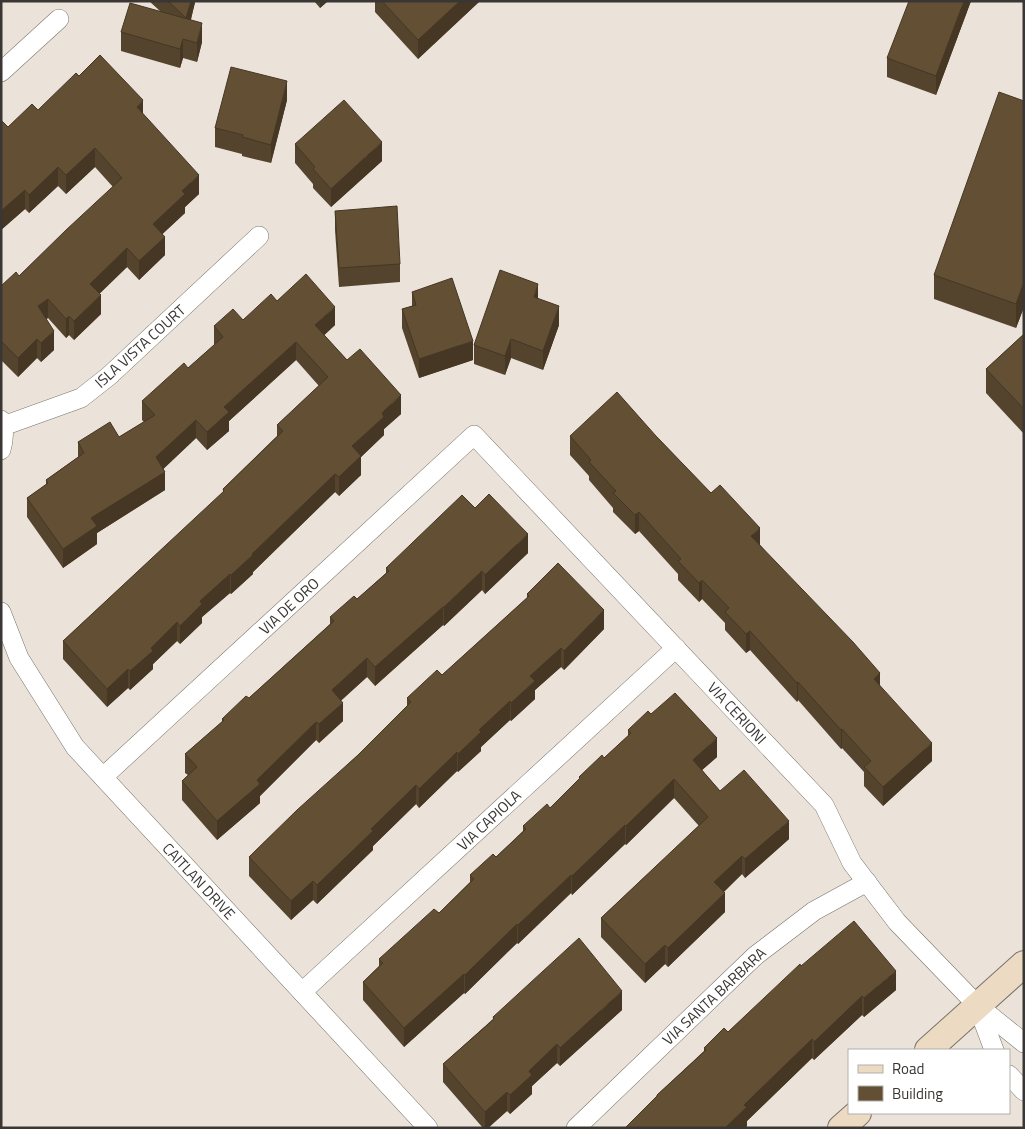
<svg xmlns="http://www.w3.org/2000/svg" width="1025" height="1129" font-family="'Titillium Web',sans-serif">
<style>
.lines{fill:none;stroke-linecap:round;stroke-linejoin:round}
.minor-casing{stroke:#79736a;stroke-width:20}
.secondary-casing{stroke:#79736a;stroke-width:28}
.minor{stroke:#fff;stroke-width:19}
.secondary{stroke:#ecdbc2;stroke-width:26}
.wall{fill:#54442d}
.shaded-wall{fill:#453724}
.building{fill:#624f34;stroke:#453724}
.labels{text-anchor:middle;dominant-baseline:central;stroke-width:5;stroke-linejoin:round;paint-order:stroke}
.street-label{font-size:15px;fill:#393633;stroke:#fff}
</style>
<rect width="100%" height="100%" fill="#ebe3da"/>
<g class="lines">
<defs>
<g id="minor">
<polyline points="1,72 59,19"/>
<path d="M 1,420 C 5,431 4,440 1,450"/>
<polyline points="3,426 81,398 109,376 259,236"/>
<polyline points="1,612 19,658 75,747 428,1128"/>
<polyline points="103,777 474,435 824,805 852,863 897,922 978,1006 1024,1043"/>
<polyline points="302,992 676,648"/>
<polyline points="978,1007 994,1050"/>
<polyline points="1009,1075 1024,1091"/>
<polyline points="576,1128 755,956 814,911 867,882"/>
</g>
<g id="secondary">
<polyline points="928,1050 1024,964"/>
<polyline points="841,1128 858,1113"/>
</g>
</defs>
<use href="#minor" class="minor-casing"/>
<use href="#secondary" class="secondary-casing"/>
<use href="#minor" class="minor"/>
<use href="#secondary" class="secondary"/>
</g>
<g class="wall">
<polygon points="149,1 195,1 191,20 202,42 197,62 183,58 180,68 121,51 121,32 160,11"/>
<polygon points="314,1 328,1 320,8"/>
<polygon points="375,1 480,1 418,59 375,12"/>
<polygon points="971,1 936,95 887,77 887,58"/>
<polygon points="79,76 143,114 199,194 185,207 185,213 162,234 165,255 139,280 127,267 99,294 101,314 74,340 69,335 66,338 48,318 46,319 54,350 41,362 37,358 18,377 1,360 1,286 19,276 113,187 95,167 66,194 58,186 29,213 25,209 1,230 1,120 8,127 38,110"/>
<polygon points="287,100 271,163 242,156 242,154 215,147 215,128"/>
<polygon points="1024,101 1024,307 1016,328 934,299 934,275"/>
<polygon points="295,144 382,161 331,207 313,188 313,184 295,163"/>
<polygon points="335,211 400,264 400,282 339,287 335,230"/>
<polygon points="412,292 473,360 419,378 402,328 402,309 412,306"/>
<polygon points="538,299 559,325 543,370 511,358 505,375 474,364 474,345"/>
<polygon points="277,301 335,325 324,335 347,360 401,414 384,429 384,435 361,457 361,475 339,496 335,492 253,572 253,574 231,594 230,593 202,617 202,623 180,644 177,641 153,664 153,669 130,690 128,688 107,707 63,659 63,641 223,493 223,489 277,436 277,425 319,386 296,360 229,421 229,431 207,450 196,438 163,469 165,490 97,533 97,544 63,568 27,517 27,498 46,485 46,480 78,457 78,442 119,437 144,422 142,420 142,401 188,368 214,345 214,326 243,320"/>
<polygon points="1024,334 1024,434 986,393 986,369"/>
<polygon points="570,436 656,436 760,545 880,686 932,761 883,806 864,786 864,772 842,748 841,749 798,700 797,702 750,650 746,653 725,630 725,623 702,599 699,602 678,580 678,574 639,531 635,534 613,512 613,508 589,480 589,476 570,455"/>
<polygon points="475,508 528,553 485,594 482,590 444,626 443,625 375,686 367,677 341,700 343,721 319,743 316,740 260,796 260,803 217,840 182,800 182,781 188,775 185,773 185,754 222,722 222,719 249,698 330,624 330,617 357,599 386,573 386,568"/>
<polygon points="527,594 604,629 564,670 561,667 535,690 535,699 511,721 510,720 481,747 481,751 458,772 457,771 419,808 416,804 373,846 373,850 317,904 313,900 291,920 249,876 249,857 358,755 407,707 407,698 442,675 527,598"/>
<polygon points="651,714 717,757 702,770 720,791 789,839 745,878 742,874 724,892 725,912 668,967 665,964 645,983 601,937 601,918 699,826 674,798 626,845 625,844 572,895 571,893 518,944 517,943 465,994 464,993 404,1047 363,1000 363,982 379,966 379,959 439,913 470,882 470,875 496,857 523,831 523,826 550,808 579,780 579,777 604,758 628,736 628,730"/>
<polygon points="801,966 896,990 864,1017 862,1015 814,1060 812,1058 747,1121 747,1126 745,1128 625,1128 657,1097 657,1095 704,1051 704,1048 728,1032"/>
<polygon points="622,1010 560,1066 557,1063 532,1086 532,1094 510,1114 507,1111 488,1128 483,1128 443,1082 443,1064 493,1019 493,1017"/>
</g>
<g class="shaded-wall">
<polygon points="191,1 195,1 195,3 186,37 186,18"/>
<polygon points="320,1 328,1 320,8"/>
<polygon points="460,1 480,1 418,59 418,40"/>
<polygon points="964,1 971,1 936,95 936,76"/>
<polygon points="202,23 202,42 197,62 197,43"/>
<polygon points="183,39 183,58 180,68 180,49"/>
<polygon points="287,81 287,100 271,163 271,145"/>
<polygon points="143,100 143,119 137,107"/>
<polygon points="382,142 382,161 331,207 331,189"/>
<polygon points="95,148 95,167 66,194 66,175"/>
<polygon points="58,167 58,186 29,213 29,195"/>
<polygon points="199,175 199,194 185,207 185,213 153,243 153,224 182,191"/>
<polygon points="25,190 25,209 1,230 1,211"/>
<polygon points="165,237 165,255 139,280 139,261"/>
<polygon points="127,248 127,267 90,303 90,284"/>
<polygon points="1024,282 1024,307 1016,328 1016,304"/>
<polygon points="538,284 538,303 534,297"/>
<polygon points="101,295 101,314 74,340 74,321"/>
<polygon points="48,299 48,318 38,325 38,306"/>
<polygon points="559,306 559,325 543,370 543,351"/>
<polygon points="335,307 335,325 315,344 315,325"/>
<polygon points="69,316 69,335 66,338 66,319"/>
<polygon points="54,331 54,350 41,362 41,343"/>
<polygon points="37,339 37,358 18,377 18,358"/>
<polygon points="511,339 511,358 505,375 505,356"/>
<polygon points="473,341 473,360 419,378 419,359"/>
<polygon points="296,342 296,360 229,421 229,431 207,450 207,432 224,407"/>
<polygon points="401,395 401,414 384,429 384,435 361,457 361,475 339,496 339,477 352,446 382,413"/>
<polygon points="196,420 196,438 156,476 156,457"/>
<polygon points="165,472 165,490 97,533 97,544 63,568 63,549 91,518"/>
<polygon points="335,474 335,492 253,572 253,574 231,594 231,575"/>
<polygon points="639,512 639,531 635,534 635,515"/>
<polygon points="760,528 760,546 751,536"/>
<polygon points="528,534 528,553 485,594 485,575"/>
<polygon points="482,571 482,590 444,626 444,607"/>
<polygon points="230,574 230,593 202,617 202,623 180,644 180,626 200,601"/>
<polygon points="702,580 702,599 699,602 699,583"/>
<polygon points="443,607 443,625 375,686 375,667"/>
<polygon points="604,610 604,629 564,670 564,651"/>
<polygon points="177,622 177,641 153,664 153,669 130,690 130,671 151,648"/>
<polygon points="750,631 750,650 746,653 746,634"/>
<polygon points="561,648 561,667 535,690 535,699 511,721 511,703 530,676"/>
<polygon points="367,658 367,677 332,709 332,690"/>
<polygon points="128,669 128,688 107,707 107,689"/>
<polygon points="880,673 880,692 874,679"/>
<polygon points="798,682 798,700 797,702 797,683"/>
<polygon points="510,701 510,720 481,747 481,751 458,772 458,754 479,730"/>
<polygon points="343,703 343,721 319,743 319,724"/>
<polygon points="316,722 316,740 260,796 260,803 217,840 217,821 257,780"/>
<polygon points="842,729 842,748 841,749 841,730"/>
<polygon points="717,738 717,757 693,778 693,760"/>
<polygon points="932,743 932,761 883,806 883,787"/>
<polygon points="457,752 457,771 419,808 419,789"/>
<polygon points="674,779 674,798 626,845 626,826"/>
<polygon points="416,785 416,804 373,846 373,850 317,904 317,885 371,829"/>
<polygon points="789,821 789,839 745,878 745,859"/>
<polygon points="625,825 625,844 572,895 572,876"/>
<polygon points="742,856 742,874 714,901 714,882"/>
<polygon points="571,875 571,893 518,944 518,925"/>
<polygon points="313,881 313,900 291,920 291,901"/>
<polygon points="725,893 725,912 668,967 668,948"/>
<polygon points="517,924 517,943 465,994 465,975"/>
<polygon points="665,945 665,964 645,983 645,964"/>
<polygon points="896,971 896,990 864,1017 864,998"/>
<polygon points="464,974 464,993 404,1047 404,1028"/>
<polygon points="622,991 622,1010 560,1066 560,1048"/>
<polygon points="862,996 862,1015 814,1060 814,1042"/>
<polygon points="812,1039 812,1058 747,1121 747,1126 745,1128 725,1128 744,1105"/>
<polygon points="557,1044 557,1063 532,1086 532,1094 510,1114 510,1095 529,1071"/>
<polygon points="507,1092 507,1111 488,1128 485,1128 485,1112"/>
</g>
<g class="building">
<polygon points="168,1 191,1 186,18"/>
<polygon points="382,1 460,1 418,40"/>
<polygon points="909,1 964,1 936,76 887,58"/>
<polygon points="130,3 202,23 197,43 183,39 180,49 121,32"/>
<polygon points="100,55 143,100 137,107 199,175 182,191 185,194 153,224 165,237 139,261 127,248 90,284 101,295 74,321 69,316 66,319 48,299 38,306 54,331 41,343 37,339 18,358 1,341 1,286 16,272 19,276 66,230 122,178 95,148 66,175 58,167 29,195 25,190 1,211 1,120 8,127 32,104 38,110 76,73 79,76"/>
<polygon points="231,67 287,81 271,145 242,137 243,135 215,128"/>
<polygon points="999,92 1024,101 1024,282 1016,304 934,275"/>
<polygon points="344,100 382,142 331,189 313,169 315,167 295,144"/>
<polygon points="397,206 400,264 339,268 335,211"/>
<polygon points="500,270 538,284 534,297 559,306 543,351 511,339 505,356 474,345"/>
<polygon points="306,274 335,307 315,325 347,360 360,349 401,395 382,413 384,417 352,446 361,456 339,477 335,474 252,554 253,555 231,575 230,574 200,601 202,604 180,626 177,622 151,648 153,651 130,671 128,669 107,689 63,641 224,491 223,489 283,431 277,425 328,377 296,342 224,407 229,412 207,432 196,420 156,457 165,472 91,518 97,526 63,549 27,498 48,483 46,480 84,453 78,442 110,422 119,437 155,415 142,401 184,363 188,368 223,337 214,326 233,309 243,320 271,294 277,301"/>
<polygon points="452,278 473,341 419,359 402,309 416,305 412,292"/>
<polygon points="1024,334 1024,409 986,369"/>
<polygon points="617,392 656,436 711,493 720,485 760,528 751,536 853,642 880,673 874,679 932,743 883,787 864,767 871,761 842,729 841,730 798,682 797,683 750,631 746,634 725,612 729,608 702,580 699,583 678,561 681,559 639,512 635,515 613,493 616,491 589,462 591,460 570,436"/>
<polygon points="489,494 528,534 485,575 482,571 444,607 443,607 375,667 367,658 332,690 343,703 319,724 316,722 257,780 260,784 217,821 182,781 197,767 185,754 224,720 222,719 246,696 249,698 334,621 330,617 354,596 357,599 389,571 386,568 462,495 475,508"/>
<polygon points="558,563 604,610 564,651 561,648 530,676 535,681 511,703 510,701 479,730 481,732 458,754 457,752 419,789 416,785 371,829 373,831 317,885 313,881 291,901 249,857 297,810 358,755 411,702 407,698 437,670 442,675 529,596 527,594"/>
<polygon points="675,693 717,738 693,760 720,791 744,770 789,821 745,859 742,856 714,882 725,893 668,948 665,945 645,964 601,918 708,817 674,779 626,826 625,825 572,876 571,875 518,925 517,924 465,975 464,974 404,1028 363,982 383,963 379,959 434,909 439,913 474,879 470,875 493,854 496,857 526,829 523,826 547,804 550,808 580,778 579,777 602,755 604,758 631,733 628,730 648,711 651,714"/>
<polygon points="854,921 896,971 864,998 862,996 814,1042 812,1039 744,1105 747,1107 725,1128 625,1128 657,1096 657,1095 706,1050 704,1048 724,1028 728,1032 800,964 801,966"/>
<polygon points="579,938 622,991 560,1048 557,1044 529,1071 532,1075 510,1095 507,1092 485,1112 443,1064 494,1019 493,1017"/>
</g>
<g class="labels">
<g class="street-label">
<text transform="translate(140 346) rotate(-42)">ISLA VISTA COURT</text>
<text transform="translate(289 606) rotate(-43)">VIA DE ORO</text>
<text transform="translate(737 713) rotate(47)">VIA CERIONI</text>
<text transform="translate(489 820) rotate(-43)">VIA CAPIOLA</text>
<text transform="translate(199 881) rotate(47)">CAITLAN DRIVE</text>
<text transform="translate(714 996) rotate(-43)">VIA SANTA BARBARA</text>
</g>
</g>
<rect width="1025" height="1129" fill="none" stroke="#393633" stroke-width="5"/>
<rect x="848" y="1049" width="162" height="65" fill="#ffffff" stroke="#b0afad"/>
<rect x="858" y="1065" width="25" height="8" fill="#ecdbc2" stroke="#b0afad"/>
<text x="892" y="1074" font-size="15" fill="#393633">Road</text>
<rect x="858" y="1086" width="25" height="15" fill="#624f34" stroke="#b0afad"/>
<text x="892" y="1099" font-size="15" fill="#393633">Building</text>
</svg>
